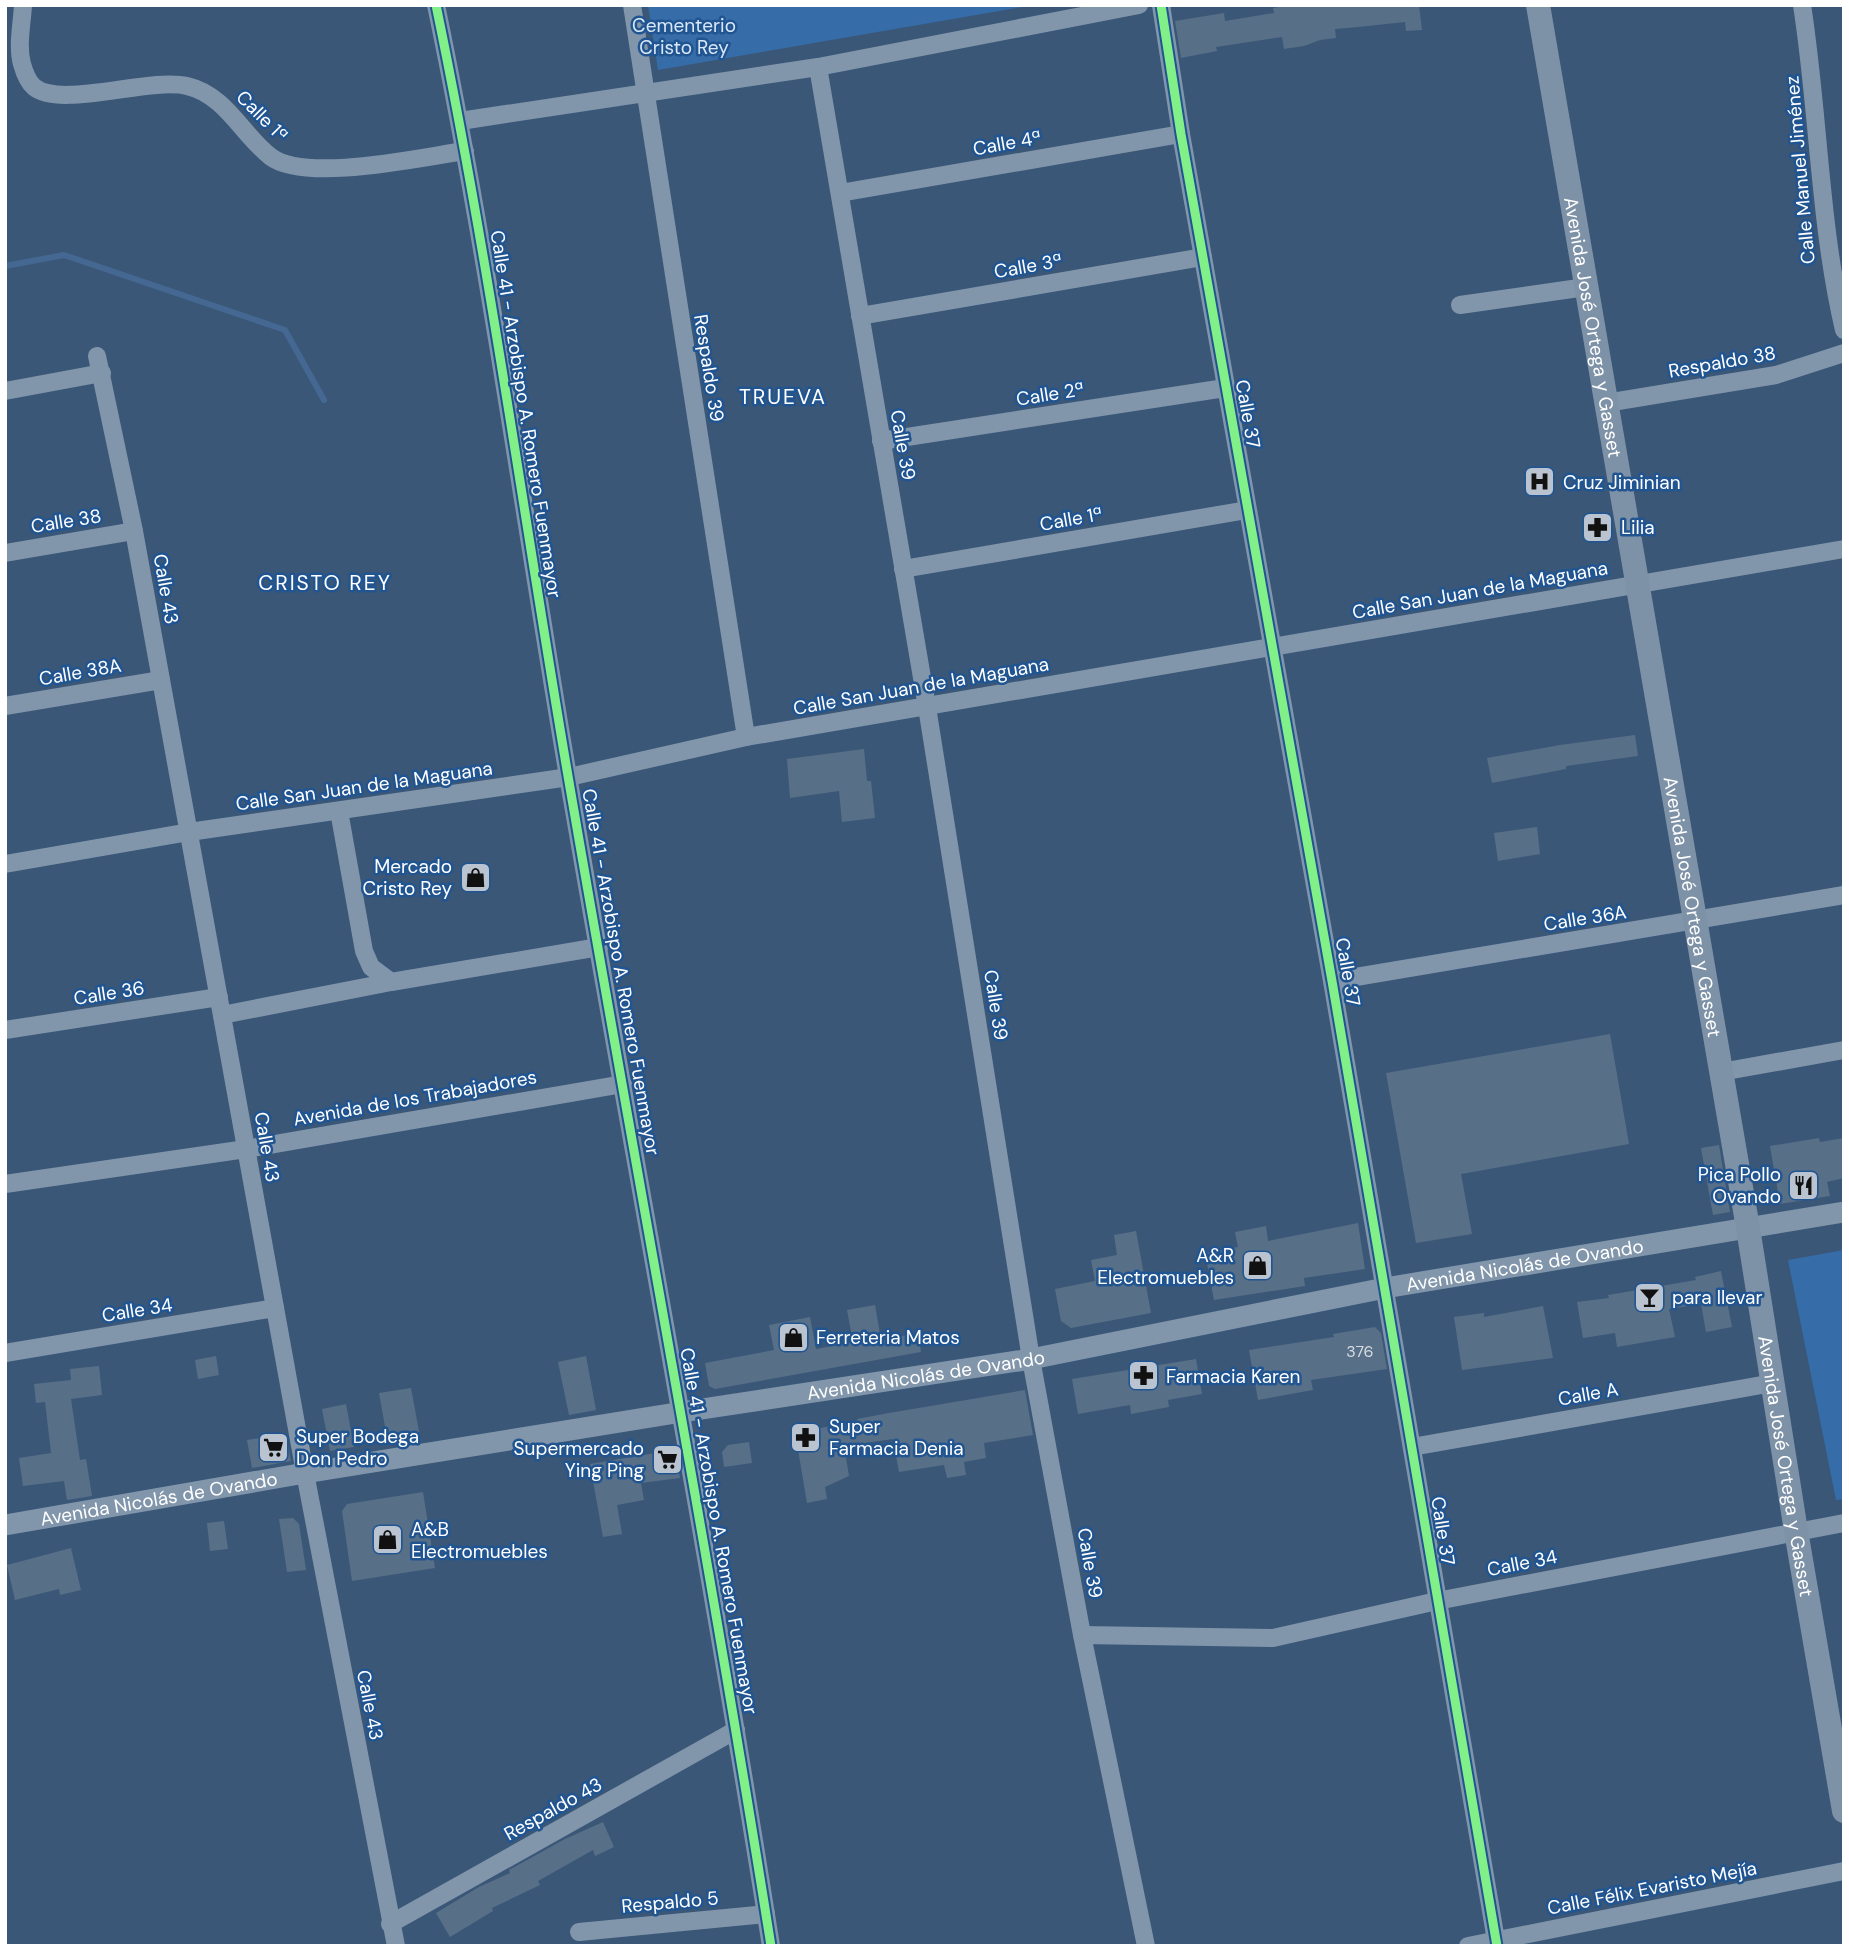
<svg xmlns="http://www.w3.org/2000/svg" width="1849" height="1951" font-family="'DM Sans',sans-serif">
<style>
.green{fill:#366ca7}
.lines{fill:none;stroke-linecap:round;stroke-linejoin:round}
.stream{stroke:#456892;stroke-width:6}
.building{fill:#586f88}
.minor{stroke:#8296ab;stroke-width:18}
.tertiary{stroke:#8296ab;stroke-width:21}
.secondary{stroke:#7e92a7;stroke-width:24}
.cycleway-casing{stroke:#215591;stroke-width:13}
.cycleway{stroke:#82f089;stroke-width:9}
.labels{text-anchor:middle;dominant-baseline:central;stroke-width:5;stroke-linejoin:round;paint-order:stroke}
.number-label{font-size:16px;fill:#d5dbe1}
.park-label{font-size:19px;fill:#d8e8f9;stroke:#215591}
.street-label{font-size:19px;fill:#fff;stroke:#215591}
.poi-label{font-size:19px;fill:#fff;stroke:#215591;text-anchor:start}
.neighbourhood-label{font-size:21px;letter-spacing:2px;fill:#fff;stroke:#215591}
</style>
<rect width="100%" height="100%" fill="#3a5778"/>
<g class="green">
<polygon points="648,5 1034,5 658,70"/>
<polygon points="1844,1250 1844,1499 1836,1500 1788,1260"/>
</g>
<g class="lines">
<polyline class="stream" points="5,266 64,255 285,330 324,400"/>
</g>
<g class="building">
<polygon points="1289,5 1419,5 1422,30 1406,31 1405,22 1358,27 1335,29 1336,38 1320,40 1304,46 1284,49 1282,37 1216,47 1217,51 1181,58 1175,21 1224,13 1225,21 1274,13 1273,8"/>
<polygon points="1635,735 1638,756 1566,766 1566,769 1492,783 1487,758 1560,745"/>
<polygon points="864,749 867,781 871,781 875,818 842,822 839,791 790,798 787,759"/>
<polygon points="1537,827 1540,854 1498,861 1494,833"/>
<polygon points="1610,1034 1629,1144 1461,1174 1472,1234 1416,1243 1386,1073"/>
<polygon points="1819,1138 1820,1142 1844,1138 1844,1178 1827,1182 1830,1196 1780,1204 1770,1146"/>
<polygon points="1719,1145 1730,1212 1713,1215 1701,1148"/>
<polygon points="1358,1223 1365,1269 1304,1278 1305,1286 1214,1300 1205,1253 1238,1247 1235,1232 1266,1226 1268,1241"/>
<polygon points="1136,1231 1151,1313 1071,1328 1061,1321 1055,1289 1095,1281 1091,1260 1117,1255 1114,1235"/>
<polygon points="1721,1271 1732,1327 1706,1332 1701,1304 1669,1309 1675,1337 1617,1347 1615,1333 1583,1338 1577,1302 1609,1298 1608,1295 1696,1280 1695,1277"/>
<polygon points="875,1305 881,1340 918,1333 921,1352 715,1389 709,1386 705,1363 774,1350 769,1325 810,1317 816,1349 853,1342 847,1310"/>
<polygon points="1543,1306 1553,1358 1462,1370 1454,1317 1484,1313 1484,1317"/>
<polygon points="1375,1327 1381,1333 1387,1369 1311,1380 1313,1390 1258,1400 1249,1350 1334,1337 1333,1334"/>
<polygon points="216,1356 219,1375 198,1379 195,1360"/>
<polygon points="586,1356 596,1410 569,1415 558,1362"/>
<polygon points="1196,1359 1202,1394 1168,1400 1169,1407 1131,1414 1130,1405 1078,1414 1072,1379"/>
<polygon points="99,1366 102,1395 71,1399 80,1460 86,1459 92,1496 67,1500 64,1481 23,1486 19,1458 51,1453 45,1402 36,1403 34,1384 71,1380 70,1369"/>
<polygon points="411,1388 420,1437 388,1443 379,1393"/>
<polygon points="1025,1390 1033,1435 984,1443 986,1458 964,1462 966,1475 947,1478 944,1465 899,1472 893,1439 844,1446 849,1476 825,1487 827,1499 807,1503 795,1432 857,1422 857,1419 889,1413"/>
<polygon points="346,1404 354,1447 330,1451 322,1409"/>
<polygon points="286,1434 291,1461 252,1468 247,1440"/>
<polygon points="749,1442 752,1463 724,1467 722,1452 728,1445"/>
<polygon points="673,1450 676,1453 680,1478 641,1483 644,1500 617,1505 622,1534 603,1537 590,1464"/>
<polygon points="423,1492 435,1568 352,1581 342,1511 347,1504"/>
<polygon points="293,1518 299,1524 306,1570 287,1572 279,1519"/>
<polygon points="224,1521 228,1549 210,1551 207,1523"/>
<polygon points="71,1548 81,1590 60,1595 59,1589 15,1600 7,1565"/>
<polygon points="603,1822 614,1847 595,1856 593,1850 538,1881 540,1885 492,1908 493,1911 450,1937 436,1913 479,1887 510,1873 509,1870 565,1839"/>
</g>
<g class="lines">
<g class="minor">
<path d="M 23,5 C 22,24 17,46 22,64 C 24,71 28,82 34,87 C 60,109 149,77 187,86 C 226,95 242,135 271,157 C 306,183 422,157 465,151"/>
<path d="M 436,5 C 489,260 524,519 568,776 C 635,1166 709,1555 771,1946"/>
<polyline points="632,5 746,737"/>
<polyline points="1161,5 1181,134 1332,981 1497,1946"/>
<path d="M 1802,5 C 1819,114 1819,223 1844,330"/>
<polyline points="818,67 927,707 1031,1359 1082,1635 1146,1946"/>
<polyline points="460,121 818,67 1139,5"/>
<polyline points="840,193 1181,134"/>
<polyline points="1460,305 1586,287"/>
<polyline points="860,316 1203,257"/>
<polyline points="97,356 134,531 305,1473 396,1946"/>
<polyline points="5,391 102,373"/>
<polyline points="1606,403 1776,375 1844,353"/>
<polyline points="881,441 1225,388"/>
<polyline points="5,553 134,531"/>
<polyline points="903,569 1247,510"/>
<polyline points="5,706 161,680"/>
<polyline points="339,811 364,951 371,967 391,982 599,947"/>
<polyline points="5,864 189,832 569,777 746,737 1844,549"/>
<polyline points="1332,981 1844,895"/>
<polyline points="222,1015 391,982"/>
<polyline points="5,1030 219,997"/>
<polyline points="1721,1072 1844,1050"/>
<polyline points="5,1184 246,1149 623,1084"/>
<polyline points="5,1353 275,1308"/>
<polyline points="1412,1447 1773,1383"/>
<polyline points="1082,1635 1273,1638 1437,1601 1844,1523"/>
<polyline points="390,1924 736,1730"/>
<polyline points="579,1932 766,1914"/>
<polyline points="1468,1946 1844,1871"/>
</g>
<path class="tertiary" id="s1" d="M 5,1525 L 305,1473 L 682,1412 L 1031,1359 L 1385,1288 L 1844,1212"/>
<path class="secondary" id="s2" d="M 1538,5 L 1748,1228 L 1796,1531 L 1844,1811"/>
<defs>
<g id="cycleway">
<path d="M 436,5 C 489,260 524,519 568,776 C 635,1166 709,1555 771,1946"/>
<polyline points="1161,5 1181,134 1332,981 1497,1946"/>
</g>
</defs>
<use href="#cycleway" class="cycleway-casing"/>
<use href="#cycleway" class="cycleway"/>
</g>
<defs>
<symbol id="hospital-square" viewBox="-11 -11 22 22"><rect x="-9" y="-9" width="18" height="18" rx="4" fill="#bac4d0" stroke="#215591"/><path d="M-5-5h3v3.5h4V-5h3V5h-3V1.5h-4V5h-3Z" fill="#111"/></symbol>
<symbol id="pharmacy-square" viewBox="-11 -11 22 22"><rect x="-9" y="-9" width="18" height="18" rx="4" fill="#bac4d0" stroke="#215591"/><path d="M-2-6h4v4h4v4h-4v4h-4v-4h-4v-4h4Z" fill="#111"/></symbol>
<symbol id="shop-square" viewBox="-11 -11 22 22"><rect x="-9" y="-9" width="18" height="18" rx="4" fill="#bac4d0" stroke="#215591"/><path d="M-5-2.5h2.3a2.7 3.5 0 0 1 5.4 0H5L5.5 6h-11ZM-1.5-2.5h3a1.5 2.3 0 0 0-3 0Z" fill="#111"/></symbol>
<symbol id="restaurant-square" viewBox="-11 -11 22 22"><rect x="-9" y="-9" width="18" height="18" rx="4" fill="#bac4d0" stroke="#215591"/><path d="M-5-6h1v4h1v-4h1v4h1v-4h1v5L-1.5 .5V6h-2V.5L-5-1ZM5-6V6H3V1.5H1.5Q1.5-4 5-6Z" fill="#111"/></symbol>
<symbol id="bar-square" viewBox="-11 -11 22 22"><rect x="-9" y="-9" width="18" height="18" rx="4" fill="#bac4d0" stroke="#215591"/><path d="M-6-5H6L.8 .8V4.5H3.5V6h-7V4.5H-.8V.8Z" fill="#111"/></symbol>
<symbol id="supermarket-square" viewBox="-11 -11 22 22"><rect x="-9" y="-9" width="18" height="18" rx="4" fill="#bac4d0" stroke="#215591"/><path d="M-6-5.5h2.5l.6 2H6L4.5 2H-2.5L-4.4-4H-6ZM-1.5 3.2a1.3 1.3 0 1 0 .1 0ZM3 3.2a1.3 1.3 0 1 0 .1 0Z" fill="#111"/></symbol>
</defs>
<g fill-rule="evenodd">
<use href="#hospital-square" x="1522" y="464" width="35" height="35"/>
<use href="#pharmacy-square" x="1580" y="510" width="35" height="35"/>
<use href="#shop-square" x="458" y="860" width="35" height="35"/>
<use href="#restaurant-square" x="1786" y="1168" width="35" height="35"/>
<use href="#shop-square" x="1240" y="1248" width="35" height="35"/>
<use href="#bar-square" x="1632" y="1280" width="35" height="35"/>
<use href="#shop-square" x="776" y="1320" width="35" height="35"/>
<use href="#pharmacy-square" x="1126" y="1358" width="35" height="35"/>
<use href="#pharmacy-square" x="788" y="1420" width="35" height="35"/>
<use href="#supermarket-square" x="256" y="1430" width="35" height="35"/>
<use href="#supermarket-square" x="650" y="1442" width="35" height="35"/>
<use href="#shop-square" x="370" y="1522" width="35" height="35"/>
</g>
<g class="labels">
<g class="number-label">
<text x="1360" y="1351">376</text>
</g>
<g class="park-label">
<text x="684" y="25">Cementerio<tspan x="684" dy="22">Cristo Rey</tspan></text>
</g>
<g class="street-label">
<text transform="translate(262 116) rotate(45)">Calle 1ª</text>
<text transform="translate(1007 143) rotate(-10)">Calle 4ª</text>
<text transform="translate(1800 170) rotate(-95)">Calle Manuel Jiménez</text>
<text transform="translate(1028 266) rotate(-10)">Calle 3ª</text>
<text stroke="none"><textPath href="#s2" startOffset="327">Avenida José Ortega y Gasset</textPath></text>
<text transform="translate(1722 362) rotate(-10)">Respaldo 38</text>
<text transform="translate(709 368) rotate(81)">Respaldo 39</text>
<text transform="translate(1050 394) rotate(-9)">Calle 2ª</text>
<text transform="translate(526 414) rotate(81)">Calle 41 - Arzobispo A. Romero Fuenmayor</text>
<text transform="translate(1248 414) rotate(80)">Calle 37</text>
<text transform="translate(903 445) rotate(80)">Calle 39</text>
<text transform="translate(1071 519) rotate(-10)">Calle 1ª</text>
<text transform="translate(66 521) rotate(-9)">Calle 38</text>
<text transform="translate(166 589) rotate(80)">Calle 43</text>
<text transform="translate(1480 590) rotate(-10)">Calle San Juan de la Maguana</text>
<text transform="translate(80 672) rotate(-10)">Calle 38A</text>
<text transform="translate(921 686) rotate(-10)">Calle San Juan de la Maguana</text>
<text transform="translate(364 786) rotate(-8)">Calle San Juan de la Maguana</text>
<text stroke="none"><textPath href="#s2" startOffset="915">Avenida José Ortega y Gasset</textPath></text>
<text transform="translate(1585 918) rotate(-9)">Calle 36A</text>
<text transform="translate(621 972) rotate(80)">Calle 41 - Arzobispo A. Romero Fuenmayor</text>
<text transform="translate(1348 972) rotate(80)">Calle 37</text>
<text transform="translate(109 993) rotate(-9)">Calle 36</text>
<text transform="translate(996 1005) rotate(81)">Calle 39</text>
<text transform="translate(415 1098) rotate(-10)">Avenida de los Trabajadores</text>
<text transform="translate(267 1147) rotate(80)">Calle 43</text>
<text stroke="none"><textPath href="#s1" startOffset="1542">Avenida Nicolás de Ovando</textPath></text>
<text transform="translate(137 1310) rotate(-9)">Calle 34</text>
<text stroke="none"><textPath href="#s1" startOffset="933">Avenida Nicolás de Ovando</textPath></text>
<text transform="translate(1588 1394) rotate(-10)">Calle A</text>
<text stroke="none"><textPath href="#s2" startOffset="1482">Avenida José Ortega y Gasset</textPath></text>
<text stroke="none"><textPath href="#s1" startOffset="156">Avenida Nicolás de Ovando</textPath></text>
<text transform="translate(719 1531) rotate(80)">Calle 41 - Arzobispo A. Romero Fuenmayor</text>
<text transform="translate(1443 1531) rotate(81)">Calle 37</text>
<text transform="translate(1090 1563) rotate(80)">Calle 39</text>
<text transform="translate(1522 1563) rotate(-11)">Calle 34</text>
<text transform="translate(370 1705) rotate(79)">Calle 43</text>
<text transform="translate(553 1809) rotate(-29)">Respaldo 43</text>
<text transform="translate(1652 1888) rotate(-11)">Calle Félix Evaristo Mejía</text>
<text transform="translate(670 1902) rotate(-5)">Respaldo 5</text>
</g>
<g class="poi-label">
<text x="1563" y="482">Cruz Jiminian</text>
<text x="1621" y="527">Lilia</text>
<text x="452" y="866" text-anchor="end">Mercado<tspan x="452" dy="22">Cristo Rey</tspan></text>
<text x="1781" y="1174" text-anchor="end">Pica Pollo<tspan x="1781" dy="22">Ovando</tspan></text>
<text x="1234" y="1255" text-anchor="end">A&amp;R<tspan x="1234" dy="22">Electromuebles</tspan></text>
<text x="1672" y="1297">para llevar</text>
<text x="816" y="1337">Ferreteria Matos</text>
<text x="1166" y="1376">Farmacia Karen</text>
<text x="829" y="1426">Super<tspan x="829" dy="22">Farmacia Denia</tspan></text>
<text x="296" y="1436">Super Bodega<tspan x="296" dy="22">Don Pedro</tspan></text>
<text x="644" y="1448" text-anchor="end">Supermercado<tspan x="644" dy="22">Ying Ping</tspan></text>
<text x="411" y="1529">A&amp;B<tspan x="411" dy="22">Electromuebles</tspan></text>
</g>
<g class="neighbourhood-label">
<text x="783" y="397">TRUEVA</text>
<text x="325" y="583">CRISTO REY</text>
</g>
</g>
<rect width="1849" height="1951" fill="none" stroke="#ffffff" stroke-width="14"/>
</svg>
